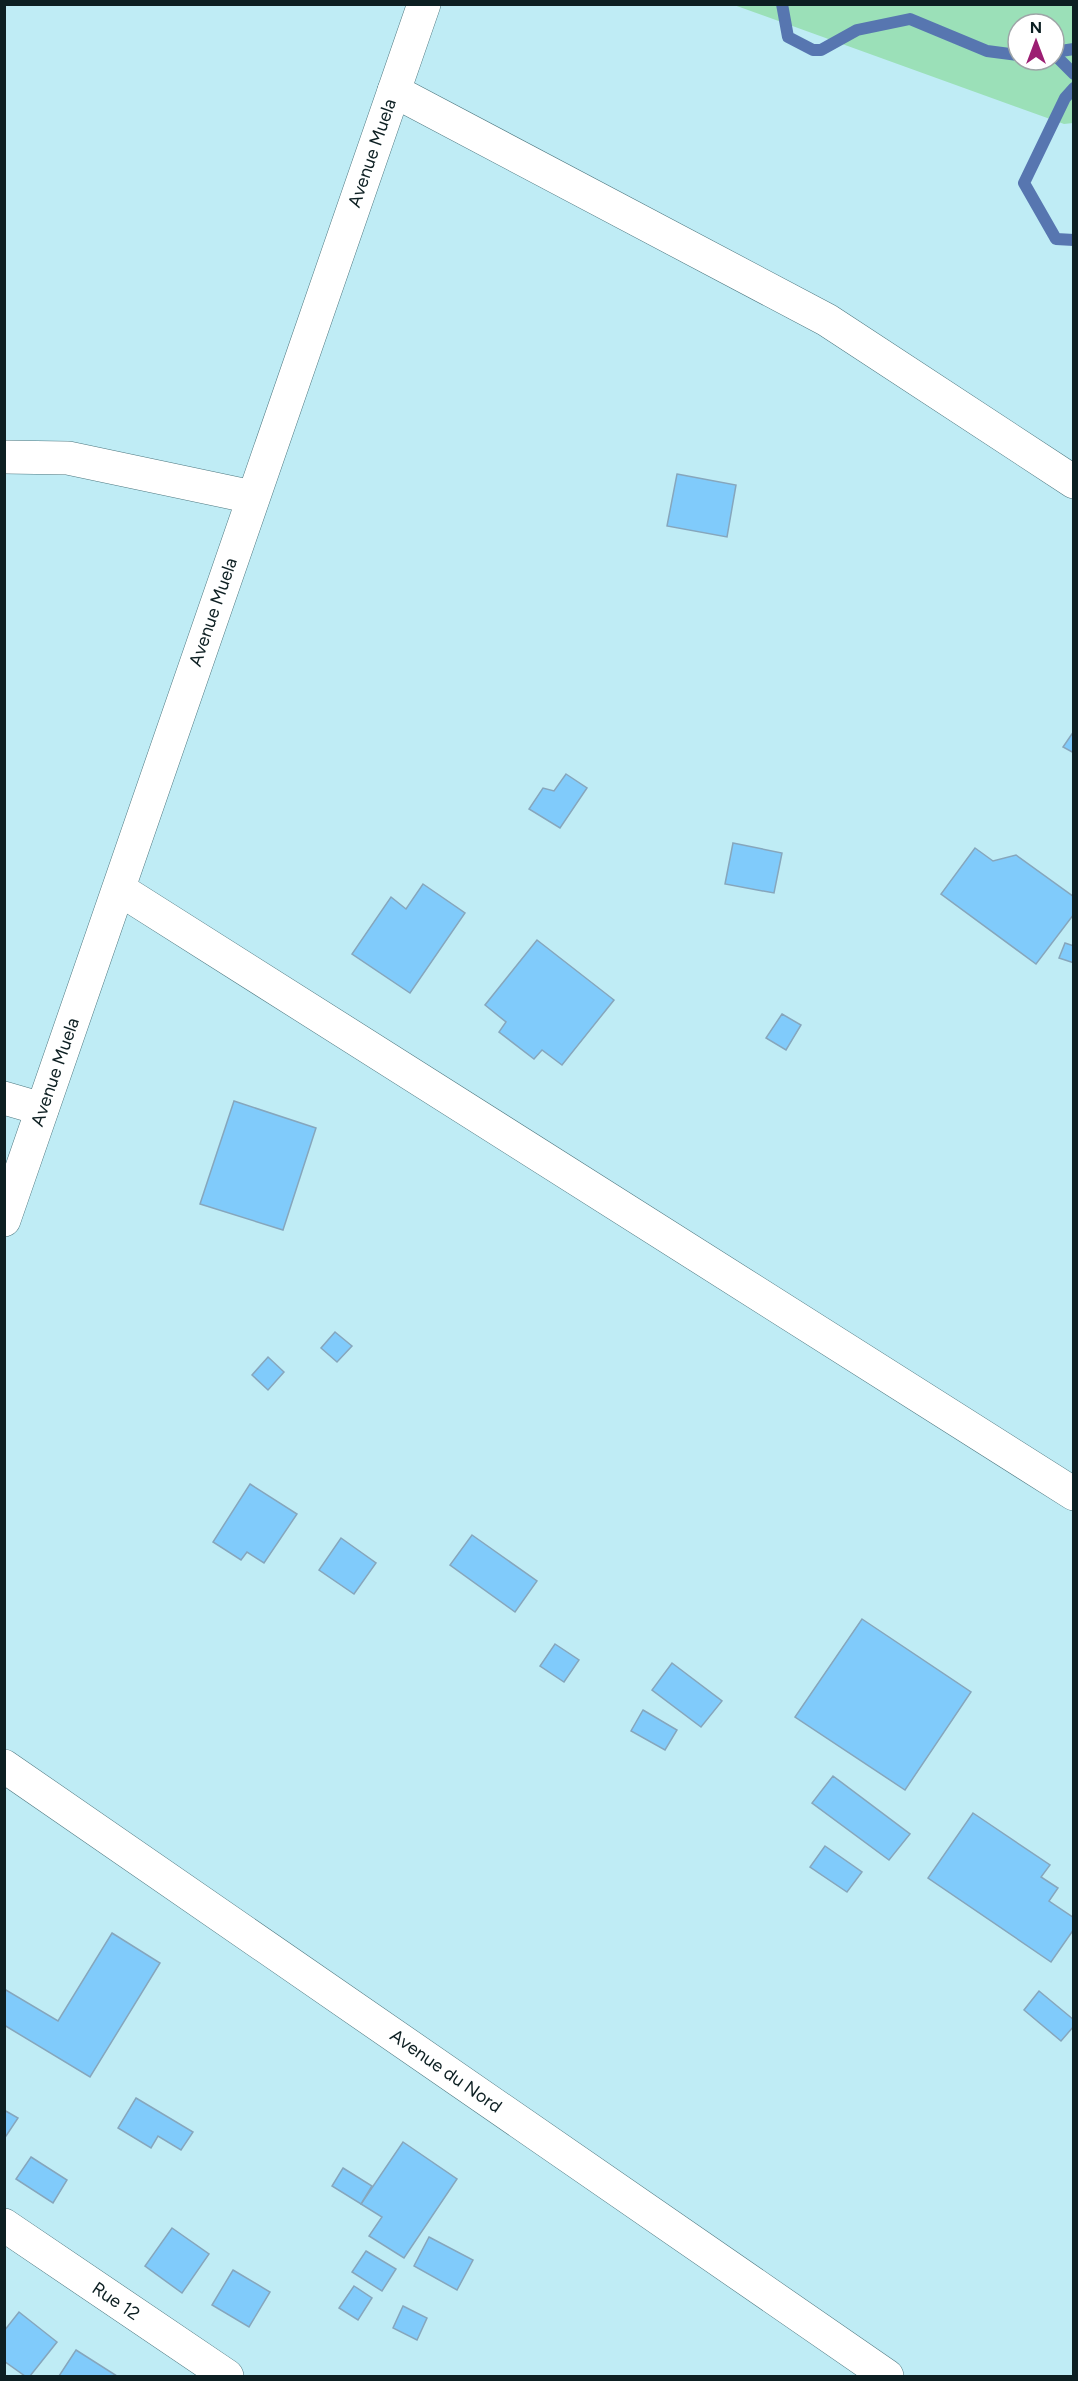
<svg xmlns="http://www.w3.org/2000/svg" width="1078" height="2381" font-family="Figtree,sans-serif">
<style>
.green{fill:#9be0b8;fill-rule:evenodd}
.lines{fill:none;stroke-linecap:round;stroke-linejoin:round}
.stream{stroke:#5776b0;stroke-width:12}
.building{fill:#80cbfb;stroke:#86a6bc;stroke-width:1.5}
.minor-casing{stroke:#4e7880;stroke-width:34}
.minor{stroke:#fff;stroke-width:33}
.labels{text-anchor:middle;dominant-baseline:central;stroke-width:6;stroke-linejoin:round;paint-order:stroke}
.street-label{font-size:18px;fill:#0d1f22;stroke:#fff}
</style>
<rect width="100%" height="100%" fill="#bfecf5"/>
<path class="green" d="M 734,5 L 1073,5 L 1073,123 L 1064,124 ZM 1018,24 L 1054,24 L 1054,60 L 1018,60 Z"/>
<g class="lines">
<g class="stream">
<polyline points="782,4 788,37 813,50 821,50 857,30 910,19 987,51 1018,55"/>
<polyline points="1054,52 1074,49"/>
<polyline points="1054,54 1074,74"/>
<polyline points="1074,88 1065,98 1024,183 1056,239 1074,240"/>
</g>
</g>
<g class="building">
<polygon points="677,474 736,485 727,537 667,526"/>
<polygon points="1074,731 1074,753 1063,747"/>
<polygon points="566,774 587,788 560,828 529,809 543,788 554,791"/>
<polygon points="733,843 782,853 774,893 725,884"/>
<polygon points="975,848 993,861 1016,855 1074,897 1074,914 1036,964 941,894"/>
<polygon points="423,884 465,913 410,993 352,954 391,897 406,909"/>
<polygon points="537,940 614,1000 562,1065 542,1050 534,1059 499,1032 506,1022 485,1005"/>
<polygon points="1065,943 1074,946 1074,963 1059,958"/>
<polygon points="782,1014 801,1025 786,1050 766,1038"/>
<polygon points="234,1101 316,1128 283,1230 200,1204"/>
<polygon points="335,1332 352,1346 337,1362 321,1348"/>
<polygon points="268,1357 284,1372 268,1390 252,1375"/>
<polygon points="250,1484 297,1514 264,1563 247,1552 241,1560 213,1542"/>
<polygon points="472,1535 537,1581 515,1612 450,1565"/>
<polygon points="341,1538 376,1563 354,1594 319,1570"/>
<polygon points="862,1619 971,1692 905,1790 795,1717"/>
<polygon points="555,1644 579,1660 564,1682 540,1666"/>
<polygon points="672,1663 722,1701 701,1727 652,1690"/>
<polygon points="643,1710 677,1730 665,1750 631,1731"/>
<polygon points="833,1776 910,1834 889,1860 812,1803"/>
<polygon points="973,1813 1050,1865 1041,1877 1058,1888 1049,1901 1074,1918 1074,1929 1051,1962 928,1878"/>
<polygon points="825,1846 862,1872 847,1892 810,1867"/>
<polygon points="112,1933 160,1963 90,2077 4,2025 4,1993 6,1990 58,2021"/>
<polygon points="1039,1991 1074,2020 1074,2026 1061,2041 1024,2010"/>
<polygon points="136,2098 193,2132 181,2150 158,2136 151,2148 118,2128"/>
<polygon points="4,2110 18,2118 4,2139"/>
<polygon points="403,2142 457,2179 404,2258 369,2236 382,2217 361,2204"/>
<polygon points="31,2157 67,2180 53,2203 16,2179"/>
<polygon points="343,2168 372,2186 361,2204 332,2186"/>
<polygon points="172,2228 209,2254 182,2293 145,2266"/>
<polygon points="429,2237 473,2260 457,2290 414,2266"/>
<polygon points="366,2251 396,2269 382,2291 352,2272"/>
<polygon points="233,2270 270,2292 249,2327 212,2305"/>
<polygon points="354,2286 372,2298 358,2320 339,2308"/>
<polygon points="403,2306 427,2318 417,2340 393,2328"/>
<polygon points="19,2312 57,2342 30,2376 25,2376 4,2361 4,2331"/>
<polygon points="76,2350 117,2376 59,2376"/>
</g>
<g class="lines">
<defs>
<g id="minor">
<polyline points="394,91 827,320 1074,482"/>
<polyline points="4,457 68,458 252,497"/>
<polyline points="119,889 1074,1494"/>
<polyline points="4,1098 42,1109"/>
<polyline points="4,1220 424,4"/>
<polyline points="4,1766 887,2376"/>
<polyline points="4,2225 227,2376"/>
</g>
</defs>
<use href="#minor" class="minor-casing"/>
<use href="#minor" class="minor"/>
</g>
<g class="labels">
<g class="street-label">
<text transform="translate(372 153) rotate(-71)">Avenue Muela</text>
<text transform="translate(213 612) rotate(-71)">Avenue Muela</text>
<text transform="translate(55 1072) rotate(-71)">Avenue Muela</text>
<text transform="translate(446 2071) rotate(35)">Avenue du Nord</text>
<text transform="translate(116 2301) rotate(34)">Rue 12</text>
</g>
</g>
<rect width="1078" height="2381" fill="none" stroke="#0d1f22" stroke-width="12"/>
<g transform="translate(1036 42)"><circle r="28" fill="#ffffff" stroke="#9ea5a7" stroke-width="1.5"/>
<path d="M0-4.5L10 22L0 15L-10 22Z" fill="#9c1e72"/>
<text y="-9" font-size="16" font-weight="bold" text-anchor="middle" fill="#0d1f22">N</text>
</g>
</svg>
